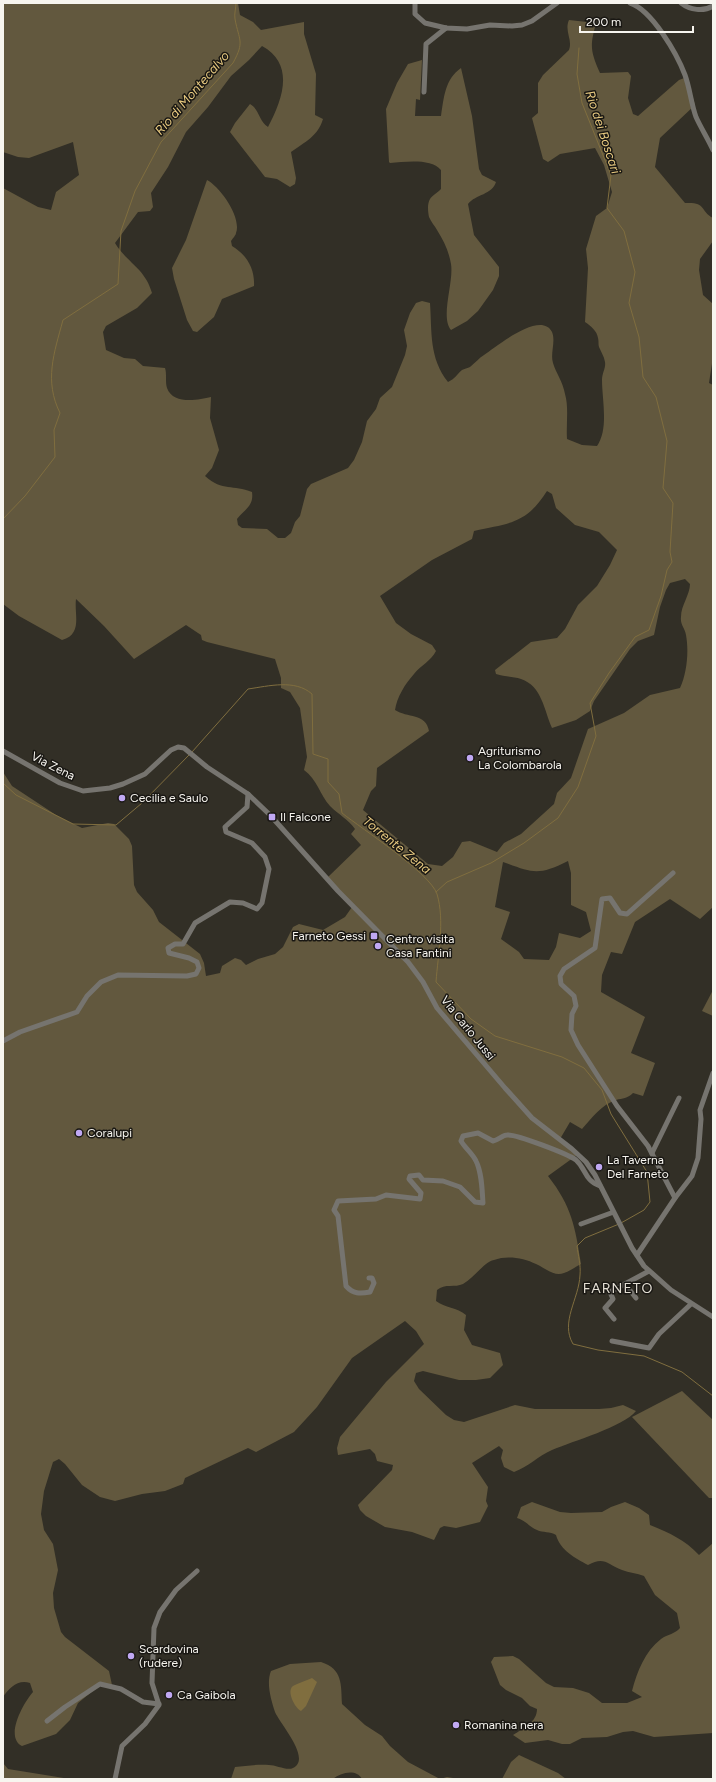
<svg xmlns="http://www.w3.org/2000/svg" width="716" height="1782" font-family="Figtree,sans-serif">
<style>
.green{fill:#62583e;fill-rule:evenodd}
.water{fill:#806e3f}
.lines{fill:none;stroke-linecap:round;stroke-linejoin:round}
.stream{stroke:#806e3f;stroke-width:1}
.minor{stroke:#76746f;stroke-width:5}
.poi-dot{fill:#c0a8f3;stroke:#191713;stroke-width:1.5}
.labels{text-anchor:middle;dominant-baseline:central;stroke-width:3;stroke-linejoin:round;paint-order:stroke}
.poi-label{font-size:12px;fill:#f7f5ef;stroke:#191713;text-anchor:start}
.street-label{font-size:12px;fill:#f7f5ef;stroke:#191713}
.water-label{font-size:13px;font-style:italic;fill:#e8ca80;stroke:#191713}
.quarter-label{font-size:14px;letter-spacing:1px;fill:#e3ded3;stroke:#191713}
</style>
<rect width="100%" height="100%" fill="#322f26"/>
<g class="green">
<path d="M 3,3 L 238,3 L 240,15 L 253,22 L 261,30 L 304,22 L 304,34 L 316,74 L 315,115 L 323,119 C 318,136 305,142 291,152 L 296,178 L 295,184 L 290,187 L 277,179 L 265,177 L 230,132 L 235,123 L 250,104 C 259,109 259,121 268,127 C 283,99 295,64 262,46 L 249,60 L 231,76 L 208,107 L 186,132 L 168,167 L 151,193 L 153,207 L 150,211 L 138,212 L 115,243 C 127,263 145,268 152,293 L 137,308 L 106,326 L 103,332 L 106,350 L 124,358 L 135,359 L 143,366 L 165,368 C 167,374 165,382 167,388 C 173,405 198,400 211,397 L 210,418 L 219,450 L 212,468 L 205,476 C 223,492 233,484 252,492 C 254,506 245,509 237,519 L 238,525 L 242,528 L 267,529 L 278,538 L 285,538 L 291,533 L 295,522 L 300,516 L 307,489 L 311,484 L 348,468 L 354,460 L 362,442 L 367,421 L 376,409 L 380,398 L 392,387 L 405,355 L 407,346 L 404,330 L 410,313 L 416,303 L 422,301 L 430,303 C 432,332 429,358 448,382 C 456,378 456,375 462,370 C 464,369 468,368 470,367 C 475,363 479,358 484,355 C 497,346 541,310 552,332 C 556,342 550,353 553,363 C 556,373 563,382 565,394 C 569,408 566,424 567,439 L 582,445 L 597,446 C 609,429 602,399 602,380 C 602,373 606,368 605,362 C 604,356 601,352 599,347 C 598,344 599,342 598,338 C 597,331 591,326 585,322 L 588,268 L 586,249 L 596,216 L 607,208 L 612,192 L 604,165 L 595,148 L 560,154 L 548,162 L 543,159 L 532,118 L 538,113 L 538,83 L 543,75 L 569,50 C 573,40 564,31 569,20 L 596,23 C 590,46 590,50 600,73 L 628,72 L 631,76 L 628,98 L 633,114 L 638,116 L 679,80 L 687,77 L 695,105 L 660,138 L 655,167 L 685,203 C 707,202 699,210 713,218 L 713,241 L 700,259 L 699,270 L 703,295 L 713,304 L 713,357 L 709,383 L 713,385 L 713,907 L 700,919 L 670,899 L 635,922 L 622,954 L 611,952 L 602,975 L 601,992 L 645,1017 L 631,1053 L 655,1063 L 643,1096 L 633,1093 C 627,1099 623,1098 616,1100 C 601,1105 592,1118 582,1129 L 570,1122 L 560,1139 L 577,1155 L 548,1176 C 572,1207 575,1226 581,1264 C 575,1267 570,1271 564,1273 C 554,1277 545,1268 536,1264 C 524,1258 507,1255 494,1260 C 484,1262 475,1277 463,1284 C 455,1288 445,1283 437,1290 L 436,1301 C 445,1308 457,1307 466,1315 L 464,1330 L 472,1345 L 500,1353 L 503,1365 L 490,1378 L 476,1380 L 459,1380 L 423,1371 L 416,1373 L 414,1381 L 419,1389 L 446,1415 L 454,1420 L 464,1422 L 515,1405 L 535,1409 L 599,1409 L 611,1408 L 623,1405 L 636,1411 C 623,1427 573,1441 552,1450 C 538,1456 528,1467 514,1472 L 504,1467 L 501,1458 L 503,1450 L 499,1446 L 472,1463 L 488,1487 L 486,1501 L 488,1506 L 480,1522 L 456,1528 L 444,1526 L 440,1528 L 434,1540 L 412,1532 L 385,1527 L 366,1516 L 360,1510 L 358,1505 L 392,1470 L 393,1465 L 377,1461 L 375,1454 L 370,1449 L 338,1455 L 337,1448 L 340,1437 L 386,1382 L 424,1344 L 416,1331 L 405,1321 L 352,1358 L 317,1407 L 294,1432 L 256,1452 L 248,1448 L 185,1478 L 183,1484 L 165,1491 L 142,1494 L 115,1501 L 100,1497 L 82,1485 L 65,1464 L 59,1459 L 53,1462 L 44,1491 L 41,1514 L 44,1530 L 53,1544 L 58,1570 L 53,1593 L 54,1608 L 61,1632 L 65,1637 L 109,1671 L 112,1685 L 99,1686 L 78,1703 L 70,1720 L 56,1734 L 22,1746 C 4,1737 24,1702 33,1692 L 30,1683 C 18,1679 9,1688 3,1697 L 3,772 L 12,786 L 56,815 L 82,828 L 108,823 L 114,824 L 129,839 L 132,846 L 134,885 L 137,892 L 153,910 L 159,922 L 200,954 L 204,963 L 206,976 L 220,973 L 222,966 L 235,958 L 241,960 L 246,965 L 258,959 L 275,954 L 283,947 L 293,927 L 299,924 L 323,930 L 345,917 L 352,907 L 327,878 L 361,845 L 351,834 L 355,829 C 348,819 339,815 330,806 C 320,795 317,779 304,770 L 307,757 L 300,708 L 290,692 L 281,688 L 281,678 L 275,659 L 207,642 L 202,640 L 201,635 L 186,625 L 134,659 L 104,626 L 76,599 C 74,614 83,634 62,640 L 19,616 L 3,604 L 3,188 L 38,207 L 51,210 L 56,192 L 79,175 L 73,142 L 29,158 L 18,157 L 3,152 ZM 547,491 L 552,494 L 556,508 L 575,525 L 599,532 L 617,550 L 610,565 L 597,586 L 578,605 L 565,629 L 557,638 L 531,642 L 495,670 L 496,674 C 505,677 513,676 521,679 C 542,686 544,710 552,728 L 576,720 L 590,711 L 594,701 L 630,649 L 638,641 L 654,635 L 660,607 L 666,590 L 670,583 L 685,579 L 690,584 C 690,595 681,605 681,617 C 680,625 685,628 686,635 C 689,651 687,673 680,688 L 650,695 L 624,713 L 588,729 L 571,778 L 557,793 L 554,804 L 521,834 L 504,843 L 497,852 L 470,841 L 462,842 L 453,857 L 442,866 L 428,864 L 363,810 L 371,791 L 376,786 L 377,768 L 429,731 C 426,713 407,718 395,710 C 397,697 405,684 414,674 C 421,665 431,661 436,651 L 432,645 L 411,634 L 396,623 L 380,596 L 432,560 L 472,539 L 474,531 C 510,523 526,524 547,491 ZM 568,861 L 571,873 L 571,905 L 586,912 L 591,931 L 580,938 L 559,933 L 556,947 L 549,960 L 524,959 L 519,952 L 501,939 L 510,912 L 495,907 L 503,862 C 533,873 538,876 568,861 Z"/>
<path d="M 422,60 L 420,100 L 416,99 L 415,116 L 441,116 C 444,97 445,79 461,68 L 472,116 L 479,169 L 482,175 L 496,182 C 492,195 476,194 468,204 L 474,235 L 499,267 L 499,276 L 493,290 L 478,311 L 467,321 L 451,330 C 440,317 454,282 451,264 C 449,252 444,241 437,230 C 435,226 431,222 429,217 C 428,212 427,204 430,199 C 432,196 438,192 441,189 L 441,170 C 431,158 405,162 390,163 L 389,162 L 386,109 L 397,83 L 408,64 Z"/>
<path d="M 207,180 C 220,187 242,217 236,233 C 236,235 233,238 231,241 L 232,246 C 247,255 255,269 254,286 L 222,299 L 214,317 L 197,332 L 193,331 L 187,320 L 174,279 L 172,268 L 186,240 Z"/>
<polygon points="713,990 713,1016 702,1011"/>
<polygon points="682,1391 713,1420 712,1498 709,1498 632,1417"/>
<path d="M 532,1502 L 560,1512 L 571,1513 L 602,1512 L 611,1507 L 625,1502 L 639,1508 L 649,1515 L 650,1525 C 670,1533 685,1540 699,1555 L 713,1543 L 713,1733 L 654,1737 L 633,1731 L 623,1732 L 607,1737 L 582,1738 L 570,1744 L 562,1744 L 548,1740 L 525,1743 L 513,1735 C 524,1728 537,1722 537,1709 L 530,1706 L 522,1698 L 506,1690 L 500,1685 L 491,1662 L 494,1657 L 513,1656 L 519,1659 L 546,1683 L 554,1687 L 573,1688 L 589,1693 L 602,1703 L 627,1703 L 642,1697 L 632,1691 C 637,1672 645,1651 661,1639 C 668,1634 675,1634 680,1628 L 677,1613 L 655,1595 L 644,1576 C 637,1573 629,1573 622,1570 C 607,1564 604,1556 588,1565 C 575,1558 560,1550 556,1535 C 550,1531 543,1533 537,1530 C 529,1527 527,1521 517,1518 L 521,1507 Z"/>
<path d="M 321,1662 C 343,1669 341,1685 342,1704 L 365,1725 L 382,1736 L 390,1746 L 408,1762 L 440,1779 L 447,1777 L 459,1779 L 362,1779 C 356,1768 340,1773 333,1779 L 231,1779 L 235,1767 C 246,1766 258,1764 269,1765 C 276,1765 287,1771 293,1768 C 312,1759 280,1724 275,1712 C 271,1700 266,1683 271,1671 L 290,1664 Z"/>
<polygon points="519,1755 558,1773 566,1779 502,1779 511,1762"/>
<polygon points="3,1763 8,1769 70,1779 3,1779"/>
</g>
<path class="water" d="M 312,1678 L 317,1682 L 306,1706 L 301,1711 C 295,1708 286,1691 293,1686 C 298,1683 306,1681 312,1678 Z"/>
<g class="lines">
<g class="stream">
<path d="M 3,519 L 25,496 L 55,457 L 54,430 L 60,413 C 44,381 54,353 63,320 L 118,284 L 121,231 L 135,191 L 161,142 L 233,63 C 245,41 239,41 235,19 C 234,14 236,8 236,3"/>
<path d="M 192,752 L 248,689 C 269,686 295,679 312,694 L 313,754 L 328,759 L 328,782 L 339,794 L 342,813 C 362,829 430,873 437,894 C 445,921 438,954 436,982 L 471,1019 L 495,1036 L 562,1057 L 584,1068 L 602,1090 L 611,1114 L 647,1172 L 650,1202 L 644,1210 L 621,1223"/>
<polyline points="3,783 16,795 73,824 116,825 142,803 190,754"/>
<polyline points="436,892 447,882 491,863 524,843 558,818 578,787 596,736 590,703 609,673 635,637 649,630 661,596 667,570 672,562 670,552 673,503 663,488 667,441 656,397 643,377 639,337 629,303 635,272 624,231 607,208 611,175 582,103 577,74 579,48"/>
<path d="M 619,1224 L 585,1238 L 577,1246 C 578,1255 581,1265 580,1275 C 579,1299 560,1322 573,1344 L 598,1350 L 644,1356 L 682,1372 L 713,1396"/>
</g>
<g class="minor">
<polyline points="415,3 415,14 425,23 446,28 467,29 490,25 512,26 522,25 532,21 557,3"/>
<path d="M 630,3 C 652,10 677,54 685,75 C 690,89 691,103 696,117 C 701,128 708,139 713,150"/>
<path d="M 681,3 C 690,10 703,12 713,6"/>
<polyline points="424,92 426,44 446,28"/>
<polyline points="3,751 60,783 83,791 110,788 123,784 145,774 171,750 178,747 184,748 207,767 248,794 270,815 338,891 408,962 423,982 437,1008 505,1088 532,1118 572,1149 586,1162 595,1175 632,1248 644,1266 671,1290 713,1317"/>
<polyline points="3,1041 20,1032 77,1012 87,996 101,982 118,975 187,976 196,974 199,968 197,962 189,958 169,953 168,948 175,944 183,944 195,923 230,902 243,903 257,909 262,903 269,869 265,857 252,843 226,832 225,827 247,807 248,794"/>
<polyline points="652,1153 679,1098"/>
<polyline points="675,1198 692,1176 698,1158 701,1119 700,1110 713,1073"/>
<polyline points="581,1224 611,1213"/>
<polyline points="637,1255 675,1198 648,1146 617,1106 578,1045 571,1030 572,1014 576,1006 574,996 561,984 560,976 564,969 595,948 602,899 610,898 620,913 627,914 673,873"/>
<path d="M 369,1278 L 372,1278 L 374,1283 L 370,1292 C 360,1294 353,1294 346,1286 L 338,1216 L 334,1210 L 338,1201 L 376,1199 L 386,1195 L 420,1199 L 421,1193 L 409,1179 L 410,1176 L 419,1175 L 423,1180 L 443,1181 L 460,1187 L 475,1202 L 483,1203 C 482,1190 482,1173 476,1161 C 473,1154 465,1148 461,1141 L 463,1136 L 478,1133 L 493,1141 C 498,1140 503,1135 507,1135 C 516,1134 568,1154 576,1160 C 587,1170 584,1180 600,1186"/>
<polyline points="625,1284 636,1298"/>
<polyline points="614,1319 605,1308 613,1299 610,1292 649,1271"/>
<polyline points="612,1341 649,1348 659,1334 691,1304"/>
<polyline points="47,1721 65,1707 100,1684 121,1689 143,1702 159,1704"/>
<polyline points="115,1779 122,1746 145,1724 159,1705 152,1683 154,1628 160,1612 176,1590 197,1571"/>
</g>
</g>
<g class="poi-dot">
<circle cx="470" cy="758" r="4"/>
<circle cx="122" cy="798" r="4"/>
<rect x="268" y="813" width="8" height="8" rx="2"/>
<rect x="370" y="932" width="8" height="8" rx="2"/>
<circle cx="378" cy="946" r="4"/>
<circle cx="79" cy="1133" r="4"/>
<circle cx="599" cy="1167" r="4"/>
<circle cx="131" cy="1656" r="4"/>
<circle cx="169" cy="1695" r="4"/>
<circle cx="456" cy="1725" r="4"/>
</g>
<g class="labels">
<g class="poi-label">
<text x="478" y="751">Agriturismo<tspan x="478" dy="14">La Colombarola</tspan></text>
<text x="130" y="798">Cecilia e Saulo</text>
<text x="280" y="817">Il Falcone</text>
<text x="366" y="936" text-anchor="end">Farneto Gessi</text>
<text x="386" y="939">Centro visita<tspan x="386" dy="14">Casa Fantini</tspan></text>
<text x="87" y="1133">Coralupi</text>
<text x="607" y="1160">La Taverna<tspan x="607" dy="14">Del Farneto</tspan></text>
<text x="139" y="1649">Scardovina<tspan x="139" dy="14">(rudere)</tspan></text>
<text x="177" y="1695">Ca Gaibola</text>
<text x="464" y="1725">Romanina nera</text>
</g>
<g class="street-label">
<text transform="translate(53 766) rotate(27)">Via Zena</text>
<text transform="translate(468 1028) rotate(51)">Via Carlo Jussi</text>
</g>
<g class="water-label">
<text transform="translate(192 93) rotate(-49)">Rio di Montecalvo</text>
<text transform="translate(603 132) rotate(72)">Rio dei Boscari</text>
<text transform="translate(397 845) rotate(39)">Torrente Zena</text>
</g>
<g class="quarter-label">
<text x="618" y="1288">FARNETO</text>
</g>
</g>
<rect width="716" height="1782" fill="none" stroke="#f7f5ef" stroke-width="8"/>
<path d="M580 26v6h113v-6" fill="none" stroke="#f7f5ef" stroke-width="2"/>
<text x="586" y="26" font-size="12" fill="#f7f5ef" stroke="#191713" stroke-width="3" paint-order="stroke">200 m</text>
</svg>
